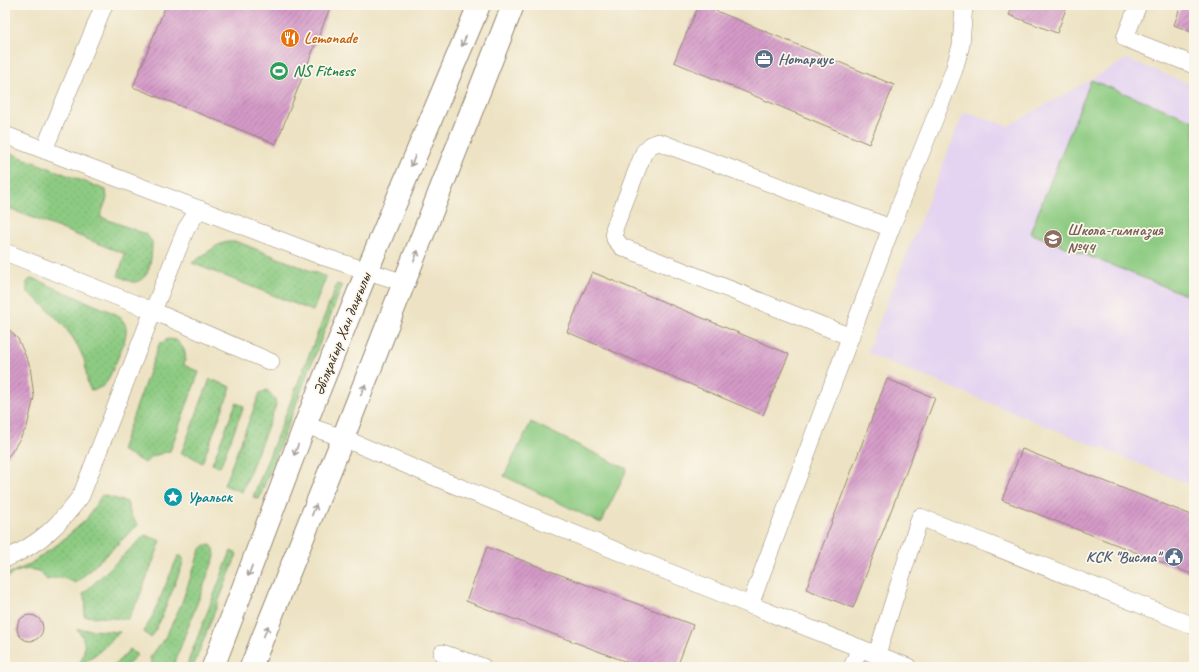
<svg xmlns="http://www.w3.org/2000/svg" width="1199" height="672" font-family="Caveat,sans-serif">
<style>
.built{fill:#e4d3f1}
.grass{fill:url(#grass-dots);stroke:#647a50}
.green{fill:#8dcb82;stroke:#647a50}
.building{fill:url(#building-hatch)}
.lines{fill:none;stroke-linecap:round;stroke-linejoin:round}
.lane-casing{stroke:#948671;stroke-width:18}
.secondary-casing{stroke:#948671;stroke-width:24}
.lane{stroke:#fff;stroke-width:17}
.secondary{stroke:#fff;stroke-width:22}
.oneway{stroke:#a79f9a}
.labels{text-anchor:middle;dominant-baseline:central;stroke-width:3.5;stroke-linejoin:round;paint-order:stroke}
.food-label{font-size:16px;font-weight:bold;fill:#c56008;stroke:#fbf7ec;text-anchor:start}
.service-label{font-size:16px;font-weight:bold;fill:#4e5e75;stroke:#fbf7ec;text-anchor:start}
.leisure-label{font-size:16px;font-weight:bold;fill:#27864d;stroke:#fbf7ec;text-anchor:start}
.education-label{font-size:16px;font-weight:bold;fill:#785e54;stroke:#fbf7ec;text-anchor:start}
.street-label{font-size:16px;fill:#3b2a1e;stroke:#fbf7ec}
.culture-label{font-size:16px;font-weight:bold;fill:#0d838f;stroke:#fbf7ec;text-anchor:start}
</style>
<defs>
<pattern id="grass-dots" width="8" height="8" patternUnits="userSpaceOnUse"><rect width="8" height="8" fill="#8dcb82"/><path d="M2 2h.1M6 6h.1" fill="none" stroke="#7bae70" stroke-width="1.8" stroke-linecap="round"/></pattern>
<pattern id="building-hatch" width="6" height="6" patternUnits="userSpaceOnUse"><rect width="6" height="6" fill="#d49ac8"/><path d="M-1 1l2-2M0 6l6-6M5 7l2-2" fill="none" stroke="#ad7ea2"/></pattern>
</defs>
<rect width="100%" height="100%" fill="#fbf7ec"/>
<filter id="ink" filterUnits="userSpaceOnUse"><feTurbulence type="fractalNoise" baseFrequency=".025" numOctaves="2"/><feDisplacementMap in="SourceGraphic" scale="8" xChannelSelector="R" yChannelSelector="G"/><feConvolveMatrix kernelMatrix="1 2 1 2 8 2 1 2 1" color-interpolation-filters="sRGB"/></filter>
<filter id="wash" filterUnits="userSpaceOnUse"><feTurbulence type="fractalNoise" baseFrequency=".012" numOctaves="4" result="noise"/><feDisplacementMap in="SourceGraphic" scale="16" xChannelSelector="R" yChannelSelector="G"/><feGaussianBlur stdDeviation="0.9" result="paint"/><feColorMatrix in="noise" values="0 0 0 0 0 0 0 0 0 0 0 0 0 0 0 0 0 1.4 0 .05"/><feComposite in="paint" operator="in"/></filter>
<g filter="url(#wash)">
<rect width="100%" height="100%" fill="#ede3c4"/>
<polygon class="built" points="1127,59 1194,86 1194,486 867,353 964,112 1008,126"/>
<g class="grass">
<path d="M 5,151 L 106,190 L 107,198 L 100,217 L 146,234 L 152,242 C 152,254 151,284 132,282 C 128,281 122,277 118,276 L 125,254 L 5,207 Z"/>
<polygon points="227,242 238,242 326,277 313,311 192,263 218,245"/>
<path d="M 32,278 L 118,315 C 121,319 126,323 126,328 C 128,339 113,368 108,380 C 104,387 99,389 91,390 C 84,381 88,367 83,357 C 72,329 49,310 27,291 L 27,282 Z"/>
<polygon points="337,284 342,286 259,499 253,497"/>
<path d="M 168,339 L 176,340 C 185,348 187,353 184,365 L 199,372 L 170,451 L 153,456 L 145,463 L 121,450 L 159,344 Z"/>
<polygon points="210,379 231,387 202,463 191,456 181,454"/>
<polygon points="267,390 275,399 276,405 242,492 224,485 260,393"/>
<polygon points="236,403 244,406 220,467 212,464"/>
<path d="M 102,495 L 127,502 L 131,516 L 138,525 L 76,583 C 65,578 58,576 47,580 C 44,577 41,573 38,571 C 27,567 10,571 5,582 L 5,575 L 27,566 L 58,544 L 86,520 Z"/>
<polygon points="145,535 161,541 138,600 128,619 84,616 86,604 83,594"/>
<polygon points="205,545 211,545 214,549 215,556 173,667 153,667 150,658 166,636 181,605 200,550"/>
<polygon points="231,551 237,554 193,667 186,667"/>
<polygon points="178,556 181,556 183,558 183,563 161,619 151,638 144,632 153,615"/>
<path d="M 77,629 L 120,632 L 100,651 L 79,666 C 85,651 88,642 77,629 Z"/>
<polygon points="130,649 137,655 126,667 113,667"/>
</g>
<g class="green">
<polygon points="1091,80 1194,121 1194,298 1030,233"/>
<polygon points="531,422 627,469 601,523 504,476"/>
</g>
<g id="blocks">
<g class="building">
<polygon points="166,5 331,5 276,144 133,87"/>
<polygon points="699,5 702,5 894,85 869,144 674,62"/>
<polygon points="1013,5 1065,5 1067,6 1057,33 1009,15"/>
<polygon points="1181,5 1194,5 1194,33 1174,25"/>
<polygon points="592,272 789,354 763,415 567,332"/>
<polygon points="5,325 18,339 30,366 34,397 27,427 11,453 5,459"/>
<polygon points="887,379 935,398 853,608 806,589"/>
<polygon points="1022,449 1194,516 1194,575 1002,500"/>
<polygon points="487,547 693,625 677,667 640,667 466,601"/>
<circle cx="30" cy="628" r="13"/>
</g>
</g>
</g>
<g filter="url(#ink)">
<use href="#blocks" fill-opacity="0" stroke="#948671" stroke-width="1"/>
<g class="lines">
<defs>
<g id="lane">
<polyline points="1138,5 1125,38 1194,65"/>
<polyline points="5,135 324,257 405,283"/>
<polyline points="44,150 104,5"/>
<polyline points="891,228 954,70 961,45 964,5"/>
<polyline points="5,252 153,311 271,362"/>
<polyline points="305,425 343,438 437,478 750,605 908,667"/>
<path d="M 5,559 C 40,544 58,526 81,496 L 153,311 L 186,229 L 199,209"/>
<polyline points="750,605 891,228 659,142 651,145 644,152 614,229 615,239 622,247 851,337"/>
<polyline points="442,653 483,667"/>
<polyline points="877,654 920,517 1194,626"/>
<polyline points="852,667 860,648"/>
</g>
<g id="secondary">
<polyline points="213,667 305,425 367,271 479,5"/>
<polyline points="251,667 343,438 513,5"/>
</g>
</defs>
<use href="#lane" class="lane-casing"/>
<use href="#secondary" class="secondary-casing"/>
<use href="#lane" class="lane"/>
<use href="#secondary" class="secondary"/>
</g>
<defs><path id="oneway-shaft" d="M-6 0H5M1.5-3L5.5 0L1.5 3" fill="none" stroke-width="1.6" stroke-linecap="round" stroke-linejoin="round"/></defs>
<g class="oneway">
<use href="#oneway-shaft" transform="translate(464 41) rotate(113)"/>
<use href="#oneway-shaft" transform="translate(413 161) rotate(113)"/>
<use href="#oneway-shaft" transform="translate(416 256) rotate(-69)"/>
<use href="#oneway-shaft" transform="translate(363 390) rotate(-68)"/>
<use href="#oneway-shaft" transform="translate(296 450) rotate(111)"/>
<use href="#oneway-shaft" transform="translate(314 510) rotate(-68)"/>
<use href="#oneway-shaft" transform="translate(250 571) rotate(111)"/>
<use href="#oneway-shaft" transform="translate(266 631) rotate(-68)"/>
</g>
</g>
<defs>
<symbol id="restaurant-disc" viewBox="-11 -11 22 22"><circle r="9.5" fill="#e8710a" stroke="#fbf7ec"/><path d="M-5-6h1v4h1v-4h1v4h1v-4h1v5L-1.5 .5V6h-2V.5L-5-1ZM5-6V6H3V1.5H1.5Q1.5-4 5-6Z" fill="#fff"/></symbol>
<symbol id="office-disc" viewBox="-11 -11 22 22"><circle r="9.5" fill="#5c6f8a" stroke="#fbf7ec"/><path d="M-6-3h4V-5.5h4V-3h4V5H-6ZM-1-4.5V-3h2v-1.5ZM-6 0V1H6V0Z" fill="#fff"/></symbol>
<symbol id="stadium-disc" viewBox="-11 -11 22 22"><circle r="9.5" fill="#2e9e5b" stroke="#fbf7ec"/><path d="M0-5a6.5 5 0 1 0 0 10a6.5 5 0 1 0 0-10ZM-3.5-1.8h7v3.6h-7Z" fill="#fff"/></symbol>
<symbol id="school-disc" viewBox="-11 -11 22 22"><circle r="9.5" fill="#8d6e63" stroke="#fbf7ec"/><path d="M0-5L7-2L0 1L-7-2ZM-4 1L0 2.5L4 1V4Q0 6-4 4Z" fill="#fff"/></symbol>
<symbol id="sight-disc" viewBox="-11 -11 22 22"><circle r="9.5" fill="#0f9aa8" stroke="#fbf7ec"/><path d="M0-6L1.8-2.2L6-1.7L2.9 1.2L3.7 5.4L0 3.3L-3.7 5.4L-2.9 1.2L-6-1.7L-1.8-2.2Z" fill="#fff"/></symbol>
<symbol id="civic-disc" viewBox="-11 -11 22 22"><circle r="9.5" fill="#5c6f8a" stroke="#fbf7ec"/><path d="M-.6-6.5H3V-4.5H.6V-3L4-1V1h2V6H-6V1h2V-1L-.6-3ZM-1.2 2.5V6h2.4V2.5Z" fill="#fff"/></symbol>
</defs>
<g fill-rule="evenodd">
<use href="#restaurant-disc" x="279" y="27" width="22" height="22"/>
<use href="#office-disc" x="753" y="48" width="22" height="22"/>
<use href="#stadium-disc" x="268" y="60" width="22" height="22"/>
<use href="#school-disc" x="1042" y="228" width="22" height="22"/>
<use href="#sight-disc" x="162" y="486" width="22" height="22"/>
<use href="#civic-disc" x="1163" y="546" width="22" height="22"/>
</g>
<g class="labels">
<g class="food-label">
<text x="304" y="38">Lemonade</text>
</g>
<g class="service-label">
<text x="778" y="59">Нотариус</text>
<text x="1160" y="557" text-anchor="end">КСК "Висма"</text>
</g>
<g class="leisure-label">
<text x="293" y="71">NS Fitness</text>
</g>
<g class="education-label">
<text x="1067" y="230">Школа-гимназия<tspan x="1067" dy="18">№44</tspan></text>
</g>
<g class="street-label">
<text transform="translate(342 334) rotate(-68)">Әбілқайыр Хан даңғылы</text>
</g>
<g class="culture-label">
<text x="187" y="497">Уральск</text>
</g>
</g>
<rect width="1199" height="672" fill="none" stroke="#fbf7ec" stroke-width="20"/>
</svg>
